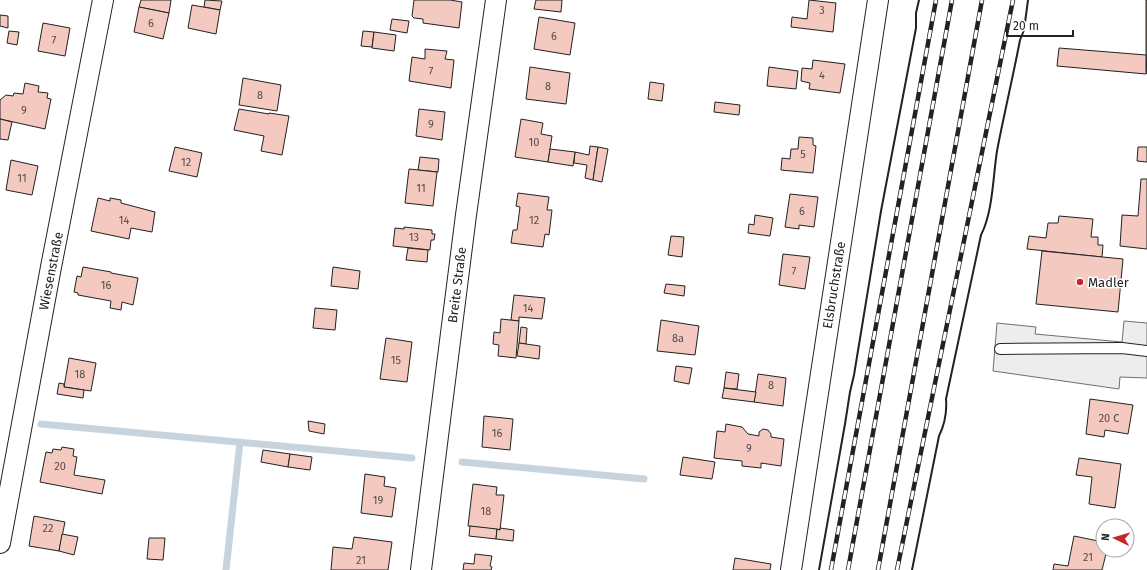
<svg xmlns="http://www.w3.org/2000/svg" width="1147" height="570" font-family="'Fira Sans',sans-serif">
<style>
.parking{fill:#ededed;stroke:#6f6f6f}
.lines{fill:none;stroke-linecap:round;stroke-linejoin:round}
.stream{stroke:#c7d3dd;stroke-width:7}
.building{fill:#f3c9c0;stroke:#222}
.lane-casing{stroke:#222;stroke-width:12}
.street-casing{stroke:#222;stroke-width:22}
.lane{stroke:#fff;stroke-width:10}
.street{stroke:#fff;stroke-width:20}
.rail-casing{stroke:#222;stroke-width:4.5}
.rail{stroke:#fff;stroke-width:3;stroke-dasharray:9;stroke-linecap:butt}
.wall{stroke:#222;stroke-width:2}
.poi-dot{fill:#c62828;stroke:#fff;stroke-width:1.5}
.labels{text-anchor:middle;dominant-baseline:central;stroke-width:3;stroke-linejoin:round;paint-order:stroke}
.number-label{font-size:11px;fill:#564c4a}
.street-label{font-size:13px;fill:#222;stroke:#fff}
.poi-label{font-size:13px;fill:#222;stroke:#fff;text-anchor:start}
</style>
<rect width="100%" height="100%" fill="#fff"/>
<polygon class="parking" points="1124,321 1147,323 1147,378 1120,377 1119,389 993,371 997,323 1036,327 1035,334 1122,342"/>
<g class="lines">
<g class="stream">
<polyline points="41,424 412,458"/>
<polyline points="462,462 644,479"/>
<polyline points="226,570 240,442"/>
</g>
</g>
<g class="building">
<polygon points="141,0 171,0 169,13 139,7"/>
<polygon points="205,0 222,1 220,10 204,7"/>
<polygon points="414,0 450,0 462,2 459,28 423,23 423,19 414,18 412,16"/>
<polygon points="536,0 562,0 561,12 534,9"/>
<polygon points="809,0 836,3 833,32 791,27 792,17 807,19"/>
<polygon points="1146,0 1147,0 1147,74 1146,55"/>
<polygon points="192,5 220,10 216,34 188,28"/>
<polygon points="139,7 169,13 163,39 134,32"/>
<polygon points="0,15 8,16 8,28 0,26"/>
<polygon points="539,17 575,23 570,55 534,49"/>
<polygon points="392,19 409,21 407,33 390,30"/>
<polygon points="43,23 70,28 65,56 38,51"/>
<polygon points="9,31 19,32 17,45 7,43"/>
<polygon points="363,31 374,32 372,47 361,46"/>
<polygon points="374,32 396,35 394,51 372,48"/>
<polygon points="1059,48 1146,55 1146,74 1057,66"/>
<polygon points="425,49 447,51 445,59 454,60 451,88 409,81 412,57 425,59"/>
<polygon points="813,60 845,64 840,93 809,89 810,83 801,81 802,68 812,69"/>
<polygon points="530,67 570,73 566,104 526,99"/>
<polygon points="769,67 798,71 796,89 767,86"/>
<polygon points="243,78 281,85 277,111 239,105"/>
<polygon points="650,82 664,84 662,101 648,99"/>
<polygon points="25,83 39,86 38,92 48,93 47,98 51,99 45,129 0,119 0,100 6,95 13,96 14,93 23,94"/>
<polygon points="715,102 740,105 739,115 714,112"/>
<polygon points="239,109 269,114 269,113 289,116 282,155 261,151 264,136 234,130"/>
<polygon points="419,109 445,112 442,140 416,136"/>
<polygon points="0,119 12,122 8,140 0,139"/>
<polygon points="521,119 543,123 541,134 552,136 548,162 515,157"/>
<polygon points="799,137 813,138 813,145 816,146 813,173 781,170 782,158 790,159 791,149 798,149"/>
<polygon points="590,146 598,147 593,180 585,178 587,165 574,163 575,152 589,155"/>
<polygon points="175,147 202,153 197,177 169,171"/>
<polygon points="598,147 608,149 602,182 593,180"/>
<polygon points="1138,147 1147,147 1147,162 1137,161"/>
<polygon points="550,149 575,152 573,166 548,162"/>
<polygon points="420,157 439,159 438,172 418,170"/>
<polygon points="11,160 38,166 32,195 6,190"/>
<polygon points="409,169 437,172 433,206 405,203"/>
<polygon points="1141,179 1147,179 1147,249 1120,246 1122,215 1138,216"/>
<polygon points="518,193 549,197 547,210 552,210 549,235 545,234 543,247 511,243 513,230 517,230 520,207 516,206"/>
<polygon points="790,194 818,197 814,227 799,225 799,229 785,227"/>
<polygon points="98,198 110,201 110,198 121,200 121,203 155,212 152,232 131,228 129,239 91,231"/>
<polygon points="755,215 773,218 770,236 748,233 749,224 754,225"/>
<polygon points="1059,216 1093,219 1091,237 1098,237 1098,245 1103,245 1102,257 1027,249 1029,236 1046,238 1048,223 1058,223"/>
<polygon points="404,227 432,230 432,234 435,234 434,240 431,240 430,250 393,246 395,228 404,229"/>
<polygon points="671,236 684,237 682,257 668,255"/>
<polygon points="408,248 428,250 427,262 406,260"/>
<polygon points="1042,251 1123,259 1118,312 1036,304"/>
<polygon points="783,254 810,257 805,289 779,285"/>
<polygon points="83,267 111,272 111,273 138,278 133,305 122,302 121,310 110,308 111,301 78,295 78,293 74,292 77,276 81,277"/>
<polygon points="333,267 360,271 358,289 331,286"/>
<polygon points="666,284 685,286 684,296 664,293"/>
<polygon points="514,295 545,298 542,319 519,317 519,321 511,320"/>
<polygon points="315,308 337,310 335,330 313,328"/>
<polygon points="501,319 519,321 516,358 498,356 499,345 493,344 494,332 500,333"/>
<polygon points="661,320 699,326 695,355 657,351"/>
<polygon points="521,327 527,328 526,344 519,343"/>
<polygon points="386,338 412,342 407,382 380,379"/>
<polygon points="519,343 540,346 539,359 517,356"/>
<polygon points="69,358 96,363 91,391 64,387"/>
<polygon points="676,366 692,368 689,384 674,381"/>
<polygon points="726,372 739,374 737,389 724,388"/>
<polygon points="758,374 786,378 783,406 754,402"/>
<polygon points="59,383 64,384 64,387 84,390 83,398 57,394"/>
<polygon points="724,388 756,392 754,402 722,398"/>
<polygon points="1090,399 1133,405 1128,434 1105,430 1104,437 1086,434"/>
<polygon points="484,416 513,419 510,450 482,447"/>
<polygon points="308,421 325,424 324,434 309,431"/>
<polygon points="726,424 742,427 748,434 759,436 759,432 763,429 768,430 771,434 771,437 784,439 781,466 761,463 761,468 742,466 742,461 714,458 717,431 725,432"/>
<polygon points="62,447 74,449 73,456 77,457 74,475 105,480 102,494 40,482 46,452 52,453 53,449 61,450"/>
<polygon points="263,450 290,454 288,467 261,462"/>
<polygon points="290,454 312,457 310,470 288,467"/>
<polygon points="683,457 715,462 712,479 680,475"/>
<polygon points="1079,458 1121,464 1115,508 1089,504 1092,477 1076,475"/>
<polygon points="365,474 385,477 384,486 396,488 392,517 361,513"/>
<polygon points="473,484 497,487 496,495 504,495 500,530 468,526"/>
<polygon points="34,516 65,522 59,551 29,546"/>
<polygon points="470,526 497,529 496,539 469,536"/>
<polygon points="500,528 514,530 513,541 496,539 497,529 500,530"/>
<polygon points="62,534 78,537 74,555 59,551"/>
<polygon points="1074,536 1103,542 1103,550 1107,550 1102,570 1053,570 1054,564 1068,566"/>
<polygon points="354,537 392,542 388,570 331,570 333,547 352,549"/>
<polygon points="149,538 165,538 163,560 147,559"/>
<polygon points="475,554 492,556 490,566 492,567 491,570 463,570 464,563 474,564"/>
<polygon points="735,558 771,564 770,570 733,570"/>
</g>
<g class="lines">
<defs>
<polyline id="lane" points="1000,349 1122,348 1147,351"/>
<g id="street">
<polyline points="0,543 51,267 103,0"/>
<polyline points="421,570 466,215 496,0"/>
<polyline points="791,570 878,0"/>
</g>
</defs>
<use href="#lane" class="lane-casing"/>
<use href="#street" class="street-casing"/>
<use href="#lane" class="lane"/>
<use href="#street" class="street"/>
<defs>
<g id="rail">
<polyline points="831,570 936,0"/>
<polyline points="848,570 952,0"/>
<polyline points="878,570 982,0"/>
<polyline points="897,570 1013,0"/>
</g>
</defs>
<use href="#rail" class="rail-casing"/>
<use href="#rail" class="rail"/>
<g class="wall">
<polyline points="819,570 845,424 850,392 854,375 881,211 916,28 916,13 919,0"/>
<path d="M 912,570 L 939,436 C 945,424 947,412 946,399 L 981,235 C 993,212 993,176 997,151 C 1004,114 1013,77 1020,40 L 1024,30 L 1028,0"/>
</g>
</g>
<circle class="poi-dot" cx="1080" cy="282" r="4"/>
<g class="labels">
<g class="number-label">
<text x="822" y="10">3</text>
<text x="151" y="23">6</text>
<text x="554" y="36">6</text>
<text x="54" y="40">7</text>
<text x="431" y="71">7</text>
<text x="822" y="75">4</text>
<text x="548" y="86">8</text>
<text x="260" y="95">8</text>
<text x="24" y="110">9</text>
<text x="431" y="124">9</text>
<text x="534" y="142">10</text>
<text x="803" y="154">5</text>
<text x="186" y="162">12</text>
<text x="22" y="178">11</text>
<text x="421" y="188">11</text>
<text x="802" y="211">6</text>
<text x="124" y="220">14</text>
<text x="534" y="220">12</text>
<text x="414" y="237">13</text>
<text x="794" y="271">7</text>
<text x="106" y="285">16</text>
<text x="528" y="308">14</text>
<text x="678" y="338">8a</text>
<text x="396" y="360">15</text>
<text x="80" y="374">18</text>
<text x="771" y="385">8</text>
<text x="1109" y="418">20 C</text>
<text x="497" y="433">16</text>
<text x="749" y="448">9</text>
<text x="60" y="466">20</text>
<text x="378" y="500">19</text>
<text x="486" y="511">18</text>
<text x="48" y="528">22</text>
<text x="1088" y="557">21</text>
<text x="361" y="560">21</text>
</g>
<g class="street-label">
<text transform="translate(51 271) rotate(-79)">Wiesenstraße</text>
<text transform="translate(457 285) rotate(-83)">Breite Straße</text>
<text transform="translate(834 285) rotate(-81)">Elsbruchstraße</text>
</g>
<g class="poi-label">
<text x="1088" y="282">Madler</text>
</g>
</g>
<g transform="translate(1115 538) rotate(275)"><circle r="19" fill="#ffffff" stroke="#a7a7a7"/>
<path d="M0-3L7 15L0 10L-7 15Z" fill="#c62828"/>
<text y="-6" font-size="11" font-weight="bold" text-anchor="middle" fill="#222222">N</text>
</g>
<path d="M1007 30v6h66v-6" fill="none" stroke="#222222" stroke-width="2"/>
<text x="1013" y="30" font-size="12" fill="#222222" stroke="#ffffff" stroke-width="3" paint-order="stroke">20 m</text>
</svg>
